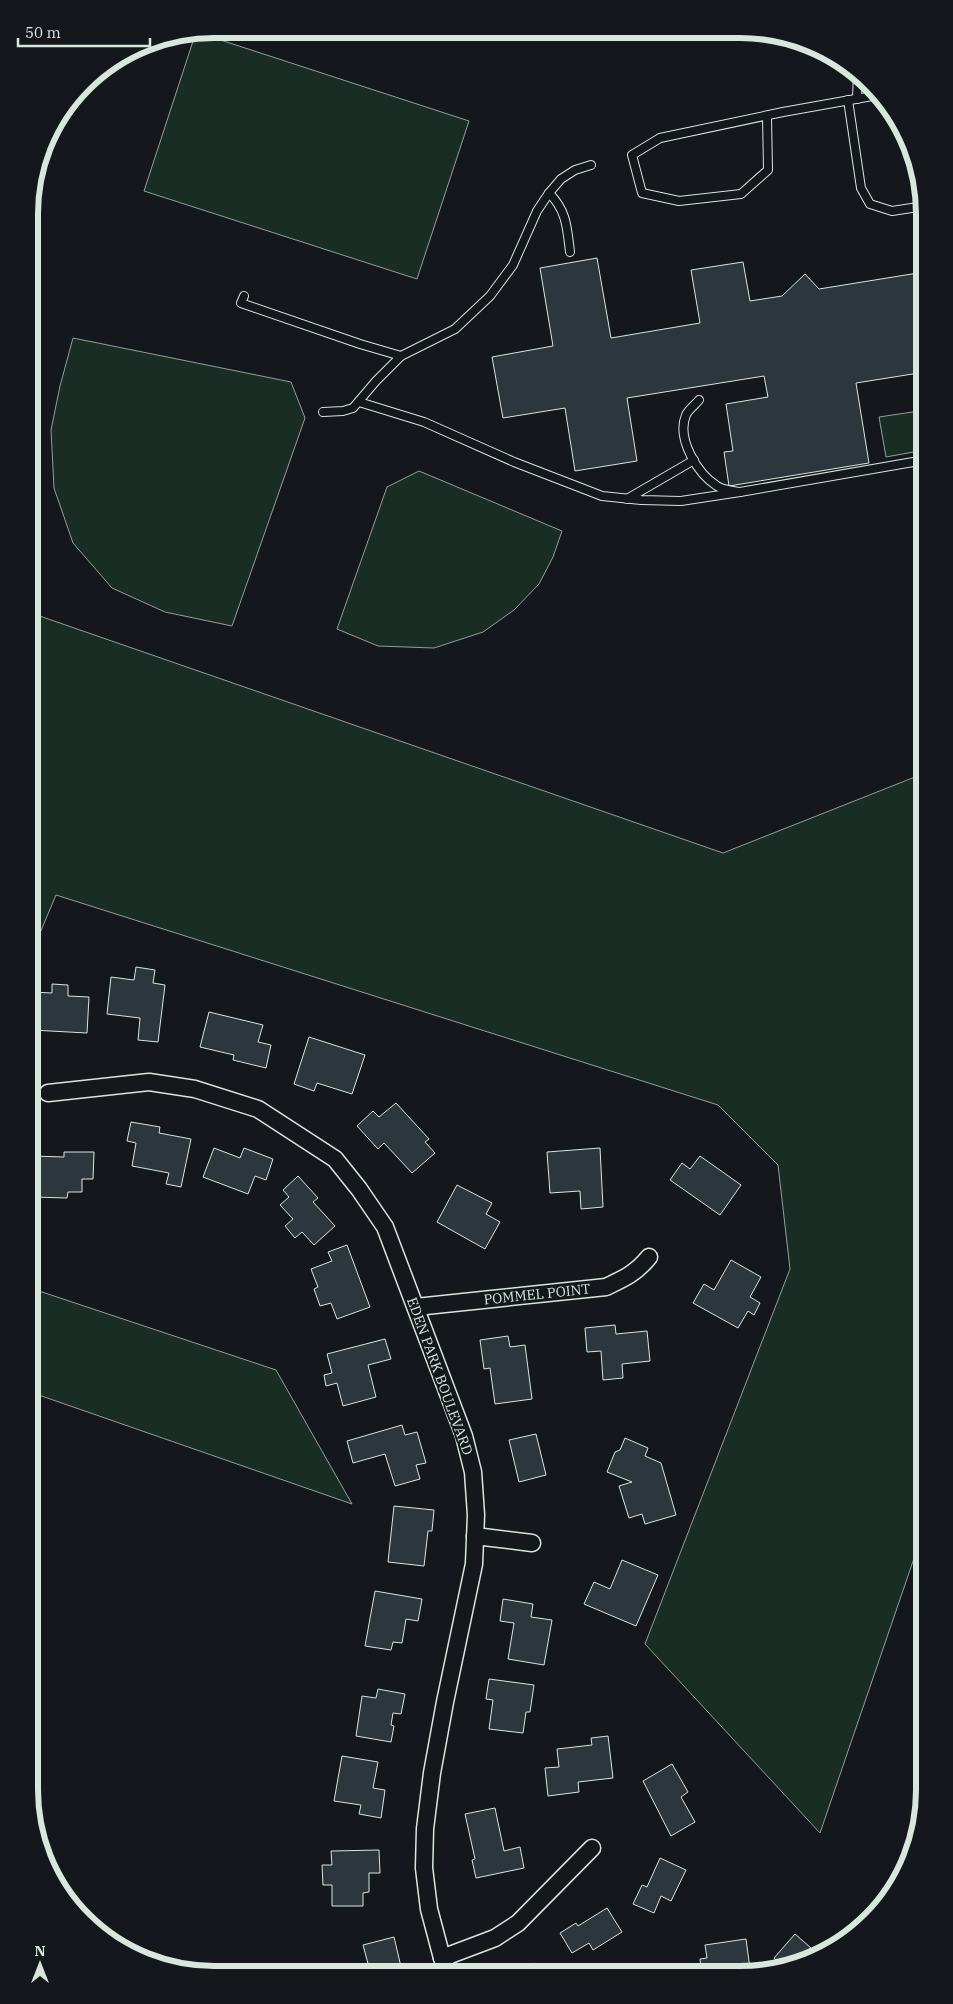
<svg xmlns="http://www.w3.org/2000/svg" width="953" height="2004" font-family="'IBM Plex Serif',serif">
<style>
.green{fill:#1a2d24;stroke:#939e99}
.building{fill:#2c363c;stroke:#d8e6dc}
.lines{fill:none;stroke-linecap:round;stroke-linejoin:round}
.service-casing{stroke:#d8e6dc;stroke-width:10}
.minor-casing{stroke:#d8e6dc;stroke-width:19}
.service{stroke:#14181c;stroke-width:8}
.minor{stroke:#14181c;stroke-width:16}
.labels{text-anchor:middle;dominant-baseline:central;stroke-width:4;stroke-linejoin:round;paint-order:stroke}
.street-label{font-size:14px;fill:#d8e6dc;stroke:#14181c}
.rim{fill:none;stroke:#d8e6dc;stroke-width:6}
</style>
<rect width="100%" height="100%" fill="#14181c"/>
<g class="green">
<polygon points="196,32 469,121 417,279 144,191"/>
<polygon points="73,338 291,382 305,418 232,626 165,612 112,588 73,543 54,488 51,430 60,386"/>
<polygon points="919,411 919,451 886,457 879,417"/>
<polygon points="419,471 562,531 553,557 539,584 514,610 483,632 434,648 378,646 337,629 387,487"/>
<polygon points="31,613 723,853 920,775 923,1532 820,1833 645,1644 790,1269 778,1165 718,1105 56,895 32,952"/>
<polygon points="33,1289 276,1370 352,1504 33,1393"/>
</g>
<g class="building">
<polygon points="597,258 611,338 700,323 691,270 743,262 750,301 782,296 805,274 819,289 918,273 919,373 856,383 869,463 729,486 724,452 733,451 726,404 768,397 764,376 627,398 637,461 575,471 565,408 503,418 492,357 553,346 540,268"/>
<polygon points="136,967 155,970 153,983 165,985 158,1042 138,1040 140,1018 107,1014 111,977 134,980"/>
<polygon points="52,984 68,985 68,996 89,997 87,1033 32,1030 32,992 52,993"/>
<polygon points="209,1012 263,1025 258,1042 271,1045 266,1068 233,1060 234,1055 200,1047"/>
<polygon points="309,1037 365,1055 352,1094 317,1083 314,1091 294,1084"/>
<polygon points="396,1103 429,1139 425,1142 435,1153 412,1173 384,1143 378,1149 357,1126 373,1111 379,1117"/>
<polygon points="131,1122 160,1127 159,1133 191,1139 181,1187 166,1184 169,1173 132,1166 136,1143 127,1141"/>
<polygon points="214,1148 240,1158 244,1148 273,1159 266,1180 255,1176 248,1194 203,1177"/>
<polygon points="600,1148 603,1207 581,1209 580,1191 550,1193 547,1152"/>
<polygon points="64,1152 94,1152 93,1179 82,1179 82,1192 68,1192 67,1198 33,1197 33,1156 64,1157"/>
<polygon points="700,1156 741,1185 720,1215 670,1180 682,1163 690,1169"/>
<polygon points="298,1176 318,1198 313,1202 335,1226 314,1245 302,1232 295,1238 285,1226 293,1219 280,1205 289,1197 283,1190"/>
<polygon points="457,1185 492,1203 486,1214 500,1222 485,1249 437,1222"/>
<polygon points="347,1245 370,1307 337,1319 331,1303 320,1306 314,1289 318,1287 311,1269 332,1261 328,1252"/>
<polygon points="731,1260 761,1277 750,1297 760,1303 754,1315 748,1311 738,1328 693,1303 704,1284 714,1290"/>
<polygon points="615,1325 616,1334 647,1331 650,1361 622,1364 623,1378 603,1380 601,1351 587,1352 585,1328"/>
<polygon points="508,1336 510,1347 525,1345 532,1399 495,1404 490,1368 484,1369 480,1340"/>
<polygon points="385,1339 391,1359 368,1365 376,1397 343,1406 337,1383 326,1386 324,1375 332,1373 327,1354"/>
<polygon points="402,1425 405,1435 417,1432 426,1463 416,1465 420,1479 395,1486 385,1454 353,1463 347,1441"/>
<polygon points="536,1434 546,1475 519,1482 509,1440"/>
<polygon points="625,1438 648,1448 645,1456 661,1463 676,1515 645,1524 642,1514 629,1518 619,1486 632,1482 607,1472 615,1452 620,1450"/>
<polygon points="394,1506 434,1510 432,1531 428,1531 424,1566 388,1562"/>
<polygon points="622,1560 658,1575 636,1626 584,1604 594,1582 610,1589"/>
<polygon points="375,1591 422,1599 418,1621 406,1619 402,1643 393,1642 391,1650 365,1646"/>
<polygon points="503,1599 533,1604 531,1617 552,1620 544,1665 508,1659 514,1623 500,1621"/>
<polygon points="489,1679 534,1685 530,1712 526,1712 523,1733 489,1729 493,1700 486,1699"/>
<polygon points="378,1689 405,1694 401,1714 393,1713 391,1725 394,1726 391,1742 356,1736 362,1696 376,1698"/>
<polygon points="608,1736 613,1778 578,1782 579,1792 548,1796 545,1768 559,1767 557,1749 592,1745 591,1738"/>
<polygon points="342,1756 378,1762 373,1788 385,1790 381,1818 359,1814 361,1805 334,1801"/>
<polygon points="672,1764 688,1792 681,1797 695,1822 671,1836 643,1781"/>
<polygon points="495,1808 504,1851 520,1847 524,1868 476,1878 472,1860 475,1859 465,1814"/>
<polygon points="379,1850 380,1873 369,1873 369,1892 363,1893 363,1906 332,1906 332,1885 323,1885 322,1865 332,1865 331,1851"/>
<polygon points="660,1858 686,1870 671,1901 661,1896 654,1913 633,1904 642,1885 647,1887"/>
<polygon points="607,1908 622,1932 593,1950 589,1943 572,1953 560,1933 576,1923 578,1926"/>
<polygon points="795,1934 819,1955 786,1969 774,1958"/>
<polygon points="394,1937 402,1971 370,1971 363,1945"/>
<polygon points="746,1939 750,1969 701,1969 700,1959 707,1958 705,1945"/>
<polygon points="535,1963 540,1970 526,1970"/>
</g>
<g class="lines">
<defs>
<g id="service">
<polyline points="857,99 858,72"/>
<polyline points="848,100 861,188 870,204 892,211 918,207"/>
<polyline points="767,116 768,170 741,194 679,201 642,193 632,155 660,138 783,112 878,95"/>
<path d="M 549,193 C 567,211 567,228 570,252"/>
<polyline points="244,296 241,303 360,344 401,356"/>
<path d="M 699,400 C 695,405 688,410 686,415 C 676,439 698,474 717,486 C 723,490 733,491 740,492 L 919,461"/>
<polyline points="359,402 424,422 514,462 602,496 641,500 681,501 740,492"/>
<polyline points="323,412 343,411 353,408 376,381 401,356 455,329 490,296 513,265 537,211 549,193 561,179 575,170 591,165"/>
<polyline points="627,499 694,460"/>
</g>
<g id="minor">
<polyline points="48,1093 149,1082 195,1089 258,1109 335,1159 359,1189 385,1227 464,1436 473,1472 476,1515 474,1564 445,1702 432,1773 425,1829 424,1868 429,1909 442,1958 448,1970"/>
<path d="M 416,1307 L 606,1287 C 625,1278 636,1273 649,1257"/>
<polyline points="475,1536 532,1543"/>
<polyline points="442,1958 495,1938 518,1923 592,1848"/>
</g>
</defs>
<use href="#service" class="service-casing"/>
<use href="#minor" class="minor-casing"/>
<use href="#service" class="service"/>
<use href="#minor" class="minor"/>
</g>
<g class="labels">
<g class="street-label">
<text transform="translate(537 1294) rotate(-6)">POMMEL POINT</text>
<text transform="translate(440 1376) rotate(70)">EDEN PARK BOULEVARD</text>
</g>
</g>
<path d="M0 0H953V2004H0ZM214 38H740A176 176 0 0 1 916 214V1790A176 176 0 0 1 740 1966H214A176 176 0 0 1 38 1790V214A176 176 0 0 1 214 38Z" fill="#14181c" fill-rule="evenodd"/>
<path class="rim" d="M214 38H740A176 176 0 0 1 916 214V1790A176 176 0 0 1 740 1966H214A176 176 0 0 1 38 1790V214A176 176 0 0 1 214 38Z"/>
<g transform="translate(40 1964)" stroke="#14181c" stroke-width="4" paint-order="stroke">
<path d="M0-4L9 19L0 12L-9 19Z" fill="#d8e6dc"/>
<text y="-8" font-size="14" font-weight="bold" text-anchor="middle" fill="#d8e6dc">N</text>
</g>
<path d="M18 38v8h132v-8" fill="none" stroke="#d8e6dc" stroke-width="2.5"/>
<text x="25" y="38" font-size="15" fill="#d8e6dc" stroke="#14181c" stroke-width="4" paint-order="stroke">50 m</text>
</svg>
